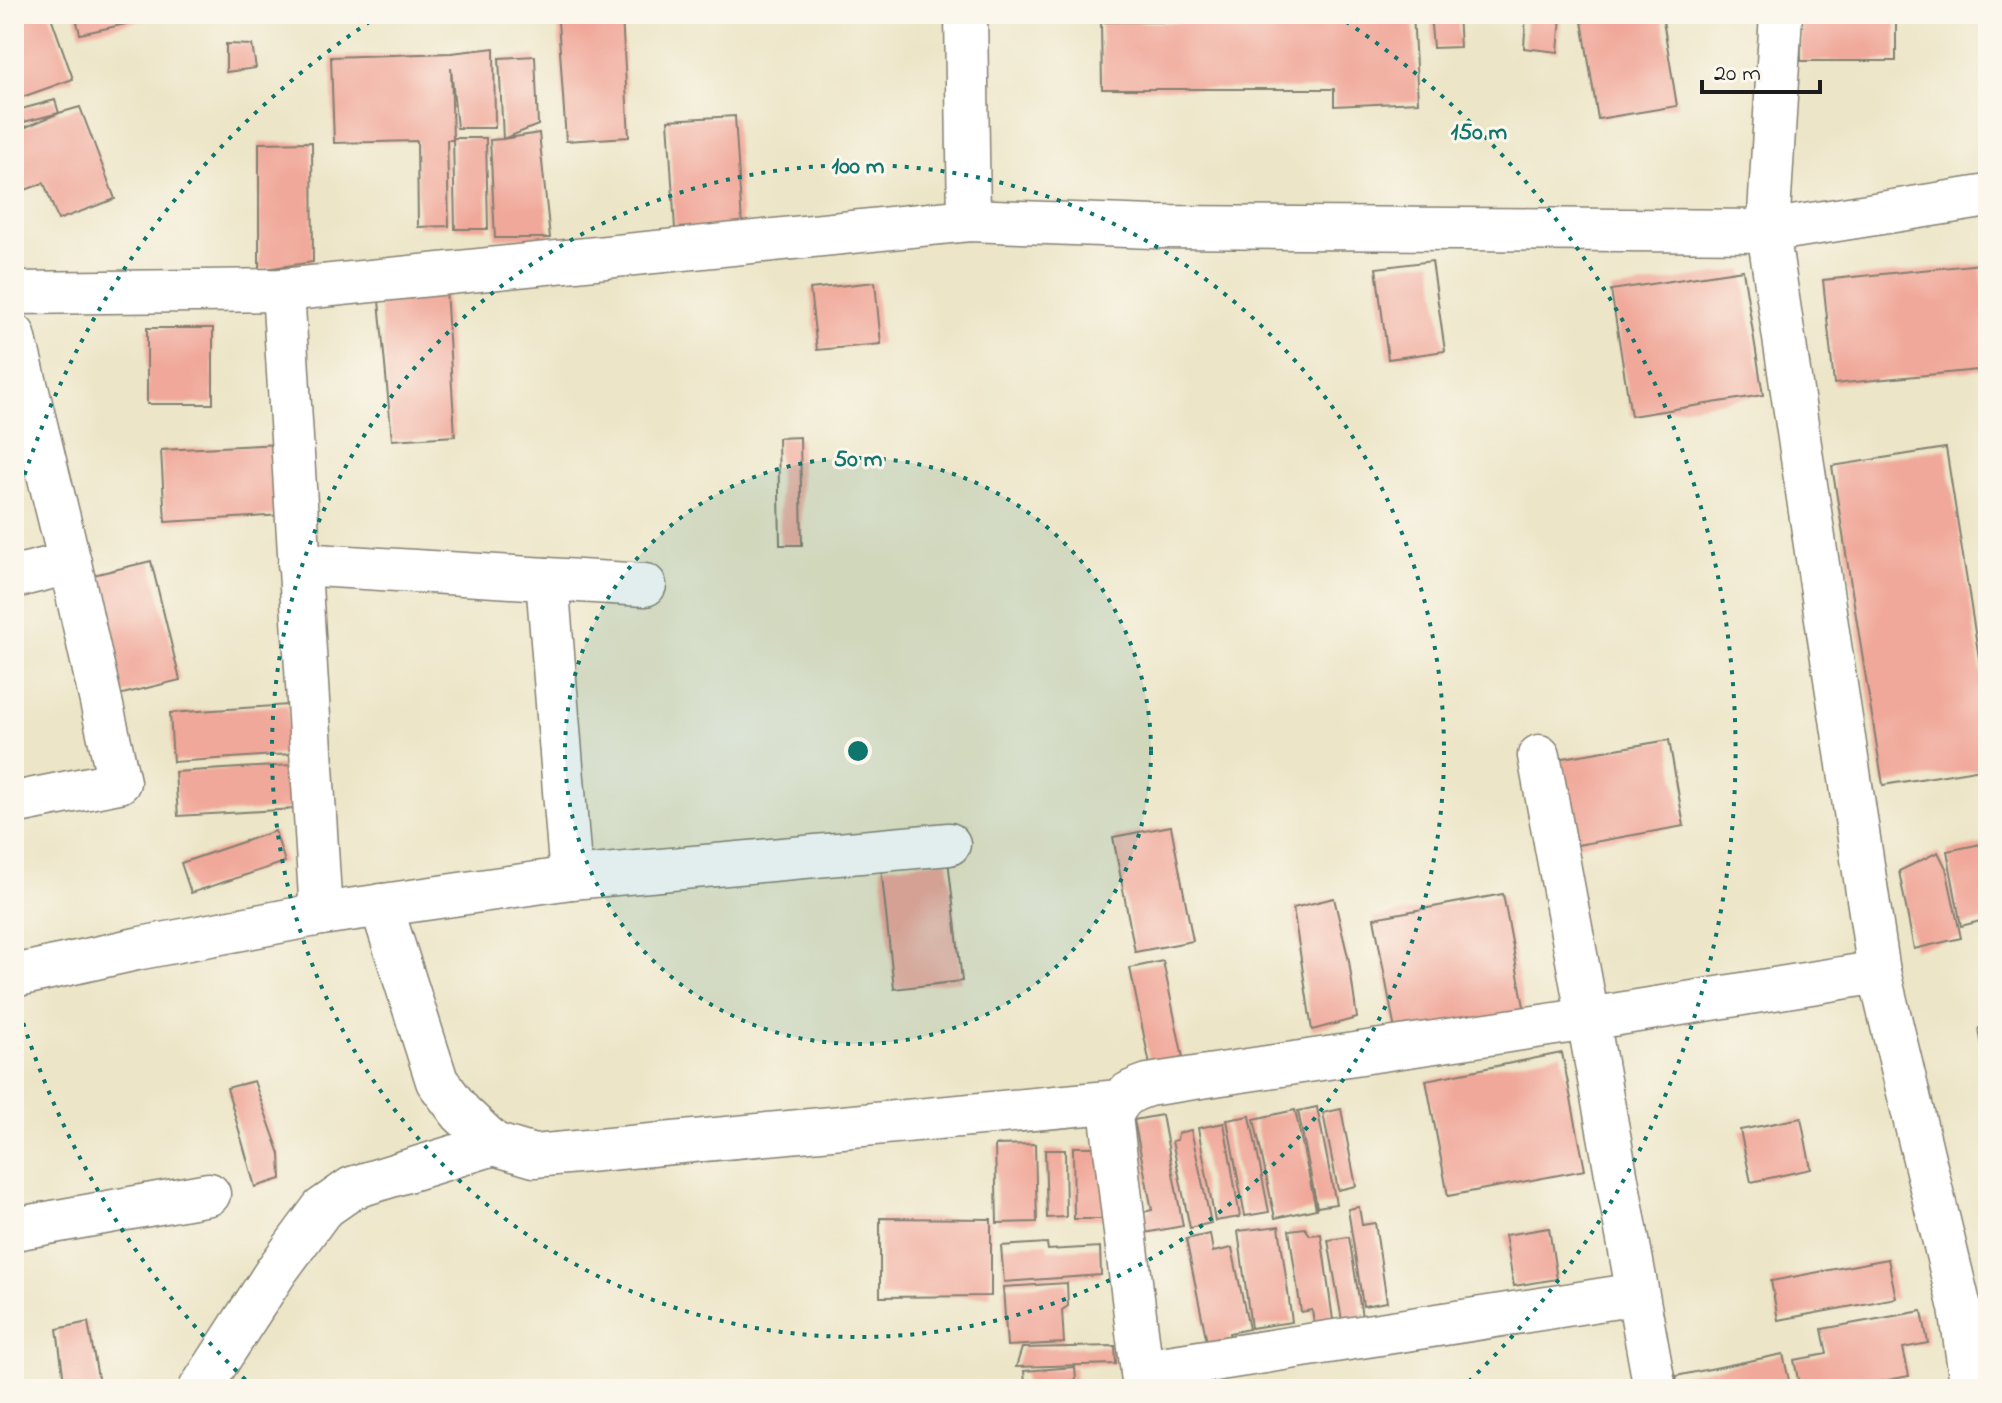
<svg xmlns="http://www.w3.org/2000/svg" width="2002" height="1403" font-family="'Indie Flower',sans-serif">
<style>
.building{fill:#f0a89a}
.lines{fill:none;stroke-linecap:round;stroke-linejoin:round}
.minor-casing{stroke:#848072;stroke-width:45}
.minor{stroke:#fff;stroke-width:42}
.ring{fill:none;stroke:#0f766e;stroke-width:4;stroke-dasharray:4 8}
.centre{fill:#0f766e;stroke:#fbf7ec;stroke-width:4}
.ring-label{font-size:24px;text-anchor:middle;font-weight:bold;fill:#0f766e;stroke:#fbf7ec;stroke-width:6;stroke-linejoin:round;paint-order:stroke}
</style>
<rect width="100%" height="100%" fill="#fbf7ec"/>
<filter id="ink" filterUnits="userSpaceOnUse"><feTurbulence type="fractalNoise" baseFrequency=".0125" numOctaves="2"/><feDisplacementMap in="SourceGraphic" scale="16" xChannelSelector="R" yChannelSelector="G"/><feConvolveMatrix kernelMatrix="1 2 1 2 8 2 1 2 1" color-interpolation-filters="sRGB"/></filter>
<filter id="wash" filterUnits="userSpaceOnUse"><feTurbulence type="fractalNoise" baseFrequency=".006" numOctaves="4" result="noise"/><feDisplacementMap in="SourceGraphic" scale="32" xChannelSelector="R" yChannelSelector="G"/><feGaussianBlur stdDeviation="1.8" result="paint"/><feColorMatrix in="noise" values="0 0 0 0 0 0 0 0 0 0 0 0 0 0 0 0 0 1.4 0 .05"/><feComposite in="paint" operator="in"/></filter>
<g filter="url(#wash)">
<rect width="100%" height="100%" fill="#ece5c7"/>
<g id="blocks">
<g class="building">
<polygon points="19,14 50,14 73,79 14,100 14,16"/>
<polygon points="75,14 167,14 167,15 80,34"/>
<polygon points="1363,14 1413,14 1418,102 1334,106 1334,89 1102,89 1101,22 1333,22 1329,16"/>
<polygon points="1430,14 1458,14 1460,47 1433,48"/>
<polygon points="1526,14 1561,16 1558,52 1524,48"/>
<polygon points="1625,14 1662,14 1677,106 1598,119 1582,21"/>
<polygon points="1800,14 1896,14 1896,61 1801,61"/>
<polygon points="622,17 629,137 566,141 558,21"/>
<polygon points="226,44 252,45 256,68 226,72"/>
<polygon points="494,48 495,128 457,128 451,68 453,140 447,140 449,226 418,227 417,141 334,143 331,57 451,53"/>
<polygon points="535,56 538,125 503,139 539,133 550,238 495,238 490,140 503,139 499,58"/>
<polygon points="55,100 59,113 16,124 14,111"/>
<polygon points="80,107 115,199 58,220 44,183 14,194 14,132 59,113"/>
<polygon points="735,116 742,225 675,229 668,120"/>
<polygon points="453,138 486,138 488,229 455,229"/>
<polygon points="312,142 313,262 259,270 259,143"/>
<polygon points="1432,261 1445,351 1388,359 1376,268"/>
<polygon points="1981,264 1988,333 1988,369 1834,384 1823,280"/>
<polygon points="1743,270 1763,395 1631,416 1611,290"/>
<polygon points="875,282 881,344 817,350 810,289"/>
<polygon points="446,289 455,436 392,440 378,290"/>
<rect x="147" y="328" width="66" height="76"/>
<polygon points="800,437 802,545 780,545 778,438"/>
<polygon points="280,444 285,515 165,522 161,450"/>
<polygon points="1946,448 1988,715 1988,768 1883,785 1832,466"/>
<polygon points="151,561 180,680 110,697 81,578"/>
<polygon points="288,705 291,754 173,762 170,713"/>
<polygon points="1669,740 1684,826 1566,847 1551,760"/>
<polygon points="292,765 295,809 178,816 175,772"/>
<polygon points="1171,826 1193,941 1135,952 1113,837"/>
<polygon points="275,831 285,862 191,893 181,863"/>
<polygon points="1986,843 1988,852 1988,919 1961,926 1947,851"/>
<polygon points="1938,852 1946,868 1961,938 1914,949 1899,871"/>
<polygon points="948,860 962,981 894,989 881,867"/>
<polygon points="1503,894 1525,1012 1396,1036 1374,918"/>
<polygon points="1334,898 1349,961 1357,1018 1312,1030 1293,908"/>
<polygon points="1163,961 1183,1058 1150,1065 1130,968"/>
<polygon points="1988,1026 1988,1071 1986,1071 1979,1028"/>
<polygon points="1562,1053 1585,1170 1448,1196 1426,1080"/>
<polygon points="254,1081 280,1154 281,1179 255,1187 227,1088"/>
<polygon points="1317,1107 1336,1204 1317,1207 1298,1111"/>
<polygon points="1341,1109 1356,1186 1338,1190 1323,1113"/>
<polygon points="1295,1110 1316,1209 1275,1218 1254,1119"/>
<polygon points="1162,1115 1183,1226 1139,1234 1135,1214 1152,1210 1134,1120"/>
<polygon points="1250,1116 1269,1212 1245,1216 1227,1120"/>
<polygon points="1801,1118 1811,1169 1751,1182 1740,1130"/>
<polygon points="1224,1123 1240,1217 1215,1221 1198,1128"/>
<polygon points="1191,1130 1211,1223 1190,1228 1172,1141 1177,1140 1178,1133"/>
<polygon points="1035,1144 1037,1222 997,1223 995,1145"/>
<polygon points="1073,1147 1107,1147 1109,1219 1074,1219"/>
<polygon points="1045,1150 1065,1150 1066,1217 1047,1218"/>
<polygon points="1359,1207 1362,1225 1375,1223 1387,1302 1363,1306 1348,1209"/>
<polygon points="880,1218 991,1219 991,1296 880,1297"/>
<polygon points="1279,1226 1292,1322 1251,1328 1238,1231"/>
<polygon points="1305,1228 1310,1235 1321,1234 1334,1327 1315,1330 1312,1310 1301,1312 1289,1230"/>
<polygon points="1549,1228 1557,1279 1514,1286 1505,1235"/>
<polygon points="1210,1234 1213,1252 1232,1248 1249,1329 1229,1333 1231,1342 1208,1347 1186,1239"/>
<polygon points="1349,1237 1363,1323 1343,1326 1328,1240"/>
<polygon points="1047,1243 1048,1250 1100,1247 1101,1275 1004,1282 1001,1246"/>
<polygon points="1888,1259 1896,1298 1778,1320 1771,1281"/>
<polygon points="1067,1283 1068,1306 1062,1310 1064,1343 1007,1346 1003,1287"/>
<polygon points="1922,1311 1928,1343 1903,1348 1909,1376 1841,1389 1800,1389 1794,1360 1827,1354 1822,1329"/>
<polygon points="88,1322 100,1389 65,1389 57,1329"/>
<polygon points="1115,1346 1116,1364 1016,1367 1022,1348"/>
<polygon points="1783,1354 1791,1389 1679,1389 1676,1376"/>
<polygon points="1075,1367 1076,1380 1025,1384 1024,1371"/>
</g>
</g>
</g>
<g filter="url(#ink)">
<use href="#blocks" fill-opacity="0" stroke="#848072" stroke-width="2"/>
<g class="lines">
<defs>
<g id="minor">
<polyline points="966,14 969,220"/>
<polyline points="1781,14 1768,231 1879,972 1960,1308 1972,1389"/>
<polyline points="283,290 321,914"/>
<polyline points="14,293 283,290 969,220 1153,227 1768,231 1988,196"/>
<polyline points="14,335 70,563 119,782 14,803"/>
<polyline points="299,564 645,585"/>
<polyline points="14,577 70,563"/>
<polyline points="547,579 571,878"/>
<polyline points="1539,756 1588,1019 1655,1389"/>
<polyline points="381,905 437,1081 461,1113 494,1144 534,1156 1119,1101"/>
<polyline points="14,976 141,948 321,914 571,878 949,844"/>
<polyline points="14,1229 209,1194"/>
<polyline points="1142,1371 1637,1294"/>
<polyline points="200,1389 277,1270 322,1209 352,1188 494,1144"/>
<path d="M 1144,1389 L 1111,1116 C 1121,1096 1127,1092 1148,1085 L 1588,1019 L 1879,972"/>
</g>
</defs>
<use href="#minor" class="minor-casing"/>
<use href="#minor" class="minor"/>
</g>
</g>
<circle cx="858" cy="751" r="293" fill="#0f766e" fill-opacity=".12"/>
<g class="ring">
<circle cx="858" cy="751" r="293"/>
<circle cx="858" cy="751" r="586"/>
<path d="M254 1388A878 878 0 0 1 14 993M14 509A878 878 0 0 1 380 15M1336 15A878 878 0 0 1 1462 1388"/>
</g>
<circle cx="858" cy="751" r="12" class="centre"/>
<g class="ring-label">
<text x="1479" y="139">150 m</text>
<text x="858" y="173">100 m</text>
<text x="858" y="466">50 m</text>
</g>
<rect width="2002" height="1403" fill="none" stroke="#fbf7ec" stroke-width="48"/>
<path d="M1702 80v12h118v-12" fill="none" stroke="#1c1c1c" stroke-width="4"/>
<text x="1714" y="80" font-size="24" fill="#1c1c1c" stroke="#fbf7ec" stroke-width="6" paint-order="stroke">20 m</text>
</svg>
